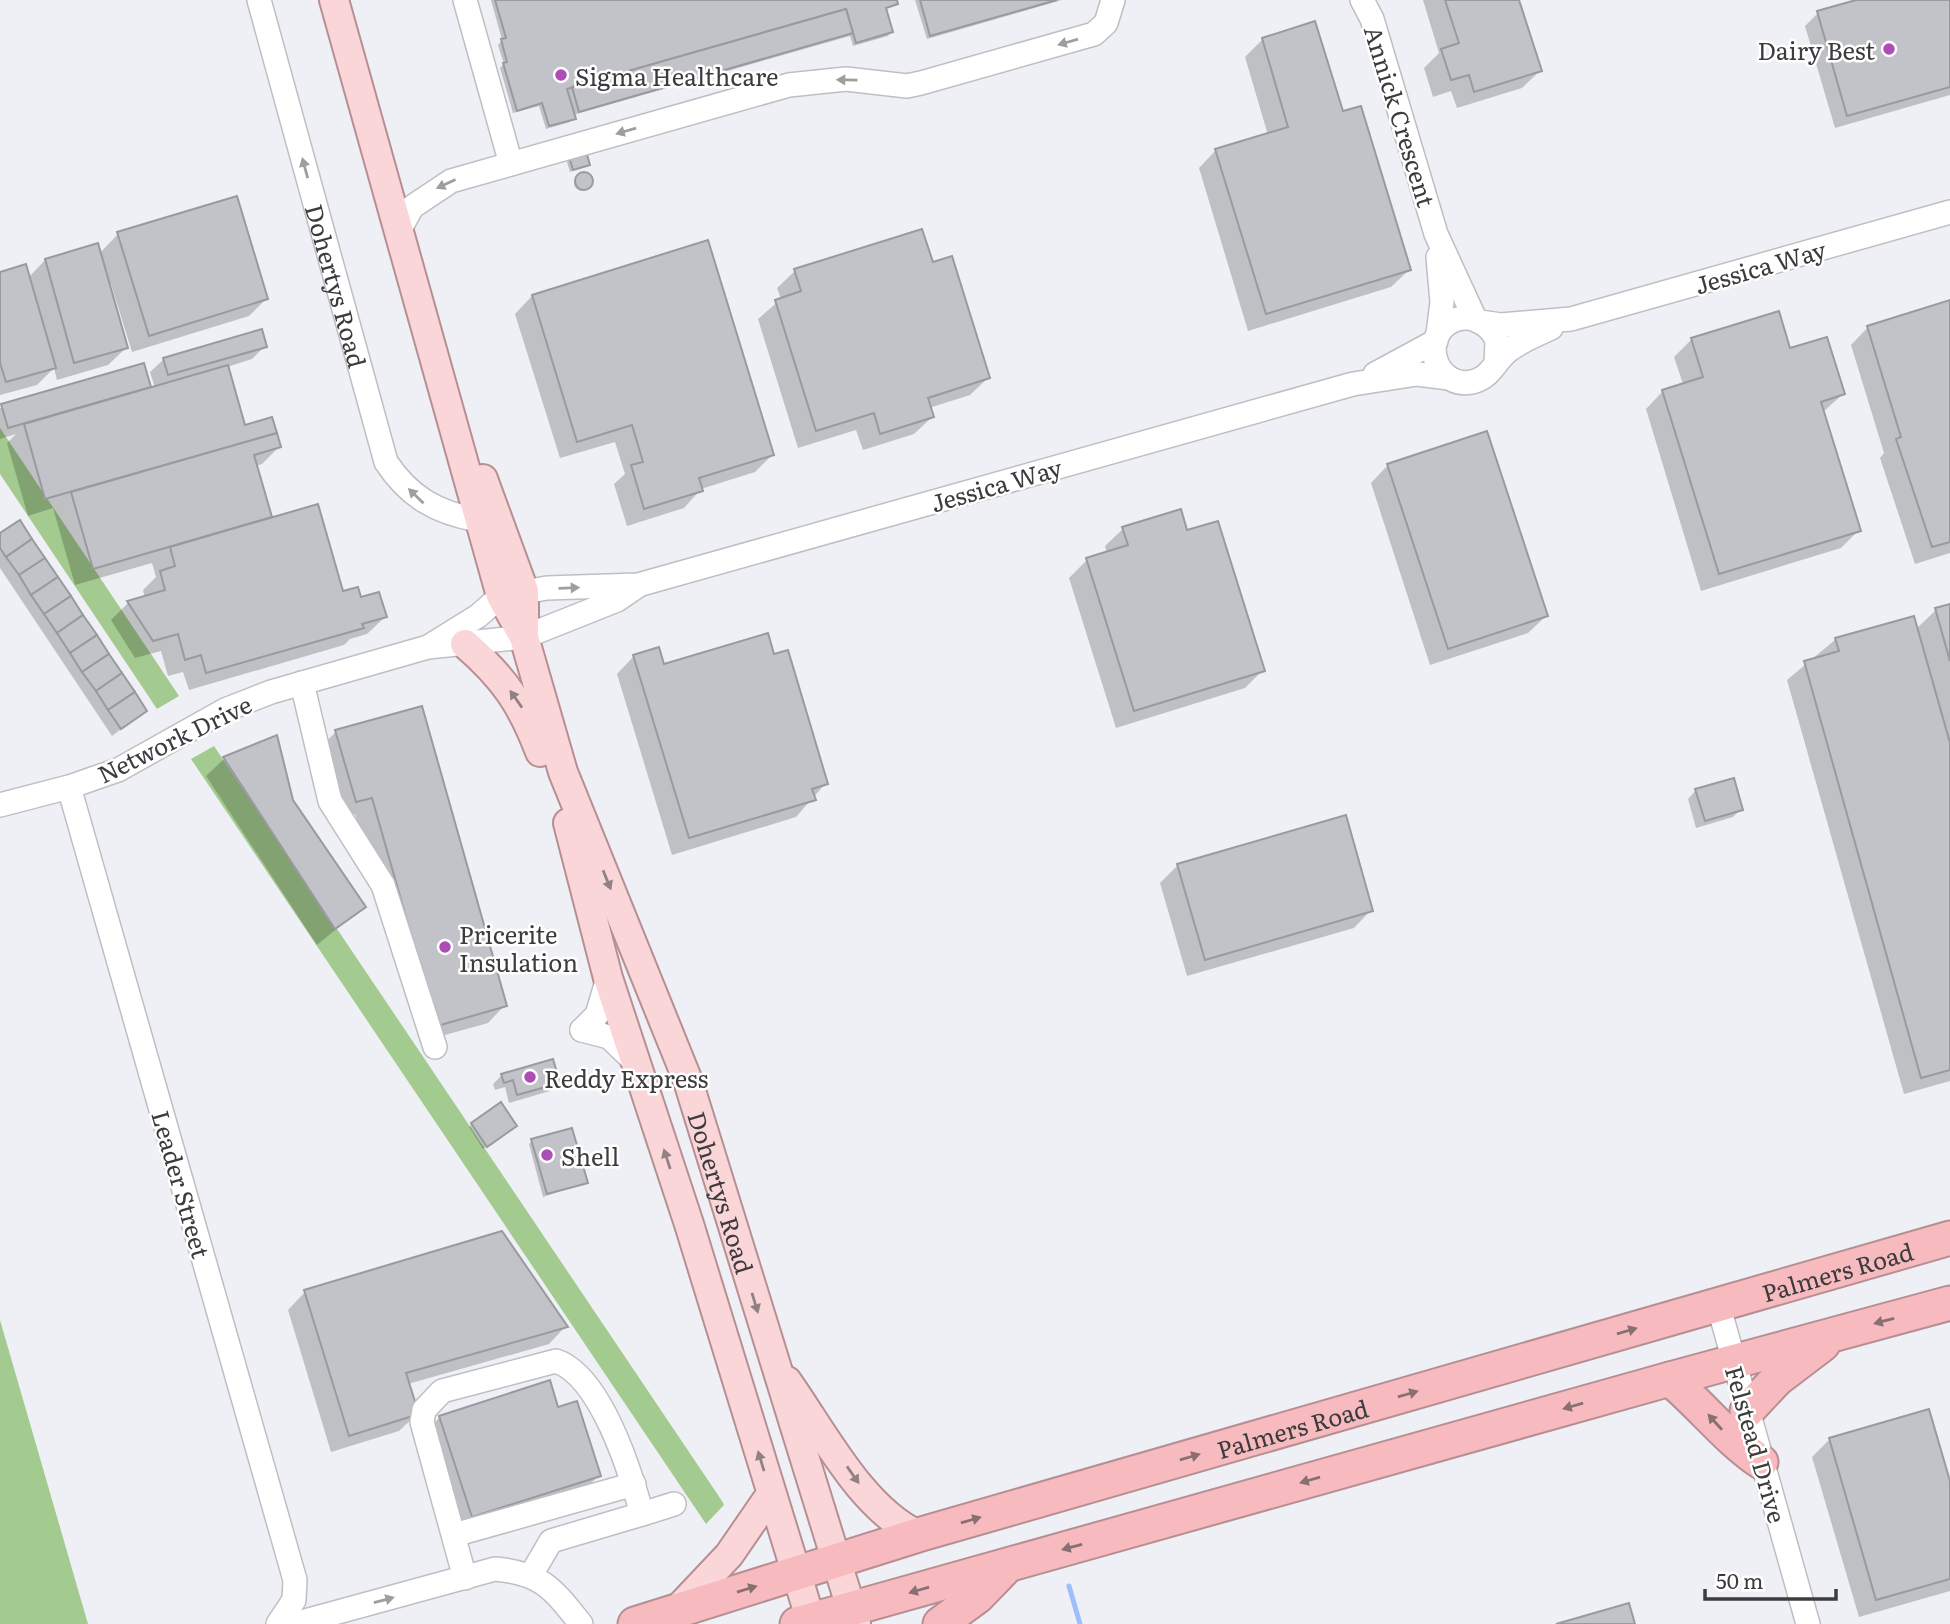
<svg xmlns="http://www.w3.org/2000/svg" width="1950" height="1624" font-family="Literata,serif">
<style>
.green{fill:#a3cb8f}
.shadow{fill:#0003}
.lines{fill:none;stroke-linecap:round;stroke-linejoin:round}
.stream{stroke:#9ebffc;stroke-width:5}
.building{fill:#c2c3c8;stroke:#999a9f;stroke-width:2}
.minor-casing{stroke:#bebfc4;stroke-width:26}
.major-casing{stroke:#b68f92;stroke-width:32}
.highway-casing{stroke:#b68f92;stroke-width:37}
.minor{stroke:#fff;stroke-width:23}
.major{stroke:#fad6d9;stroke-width:28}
.highway{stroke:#f7bbbf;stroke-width:33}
.oneway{fill:#9e9e9e}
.oneway2{fill:#928184}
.oneway3{fill:#876f72}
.poi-dot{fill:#ad4eb7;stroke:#fff;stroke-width:2.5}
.labels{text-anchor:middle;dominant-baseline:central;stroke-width:5;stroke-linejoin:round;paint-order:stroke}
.poi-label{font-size:24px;fill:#3c3c3e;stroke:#fff;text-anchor:start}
.street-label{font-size:24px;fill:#3c3c3e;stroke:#fff}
</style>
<rect width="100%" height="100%" fill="#eff0f5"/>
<g class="green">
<polygon points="0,428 179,696 157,709 0,474"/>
<polygon points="214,746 722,1501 724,1505 706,1524 191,759"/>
<polygon points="0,1320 88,1624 0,1624"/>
</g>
<g class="shadow">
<polygon points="491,0 895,0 896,4 885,9 891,32 888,36 853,46 850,36 573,115 570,122 546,129 539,106 513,113 500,68 504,64 498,45 502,40"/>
<polygon points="915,0 1062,0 927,39"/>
<polygon points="1423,0 1517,0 1540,71 1522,88 1457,108 1451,91 1433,97 1424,68 1439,53"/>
<polygon points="1862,0 1950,0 1950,95 1835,128 1805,26 1818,13"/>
<polygon points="1263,39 1342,114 1409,270 1391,287 1248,331 1199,168 1216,150 1268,135 1245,57"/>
<polygon points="570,158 588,164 570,172 567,162"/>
<circle cx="582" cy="183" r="8"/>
<polygon points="118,234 267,298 249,316 132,352 111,284 108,285 126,348 108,365 57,380 54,368 37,385 0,395 0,274 28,278 45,260 99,254"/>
<polygon points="932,264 988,378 970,395 929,408 932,417 914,434 863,450 856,430 798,448 758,319 781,299 777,288 795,271"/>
<polygon points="532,296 772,455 755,472 701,489 684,508 627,526 614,484 625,474 615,442 560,458 515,314"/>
<polygon points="1950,302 1950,553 1915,564 1880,458 1884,453 1851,345 1868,327"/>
<polygon points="1692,339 1789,351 1843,394 1823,412 1859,530 1841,548 1701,591 1646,409 1663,391 1683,384 1674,357"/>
<polygon points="265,346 252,359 227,367 244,427 271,420 279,447 262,464 255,466 271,519 342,593 360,599 385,617 367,634 350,639 344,645 189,690 183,672 168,676 161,651 135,658 111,620 128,603 145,598 143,590 156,577 152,563 75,585 53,508 28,516 7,443 16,434 0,439 0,408 149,387 145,391 155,388 150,372 163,360"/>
<polygon points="1388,465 1546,616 1528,633 1430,665 1371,483"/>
<polygon points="1123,529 1186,532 1263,670 1245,688 1116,728 1069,578 1087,560 1107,554 1105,546"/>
<polygon points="0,535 145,711 112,736 0,568"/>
<polygon points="1950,606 1950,1081 1904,1094 1787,680 1836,639 1916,629 1936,610"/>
<polygon points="634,656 663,666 773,656 826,783 796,817 672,855 617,674"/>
<polygon points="336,732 505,1005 488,1023 420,1042 355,814 338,819 318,749"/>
<polygon points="276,737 292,800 363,907 317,945 206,776 224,759"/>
<polygon points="1696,790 1741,809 1733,817 1696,828 1688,799"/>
<polygon points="1178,865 1371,910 1354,928 1187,976 1160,883"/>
<polygon points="502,1075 558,1083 550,1091 509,1103 505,1087 495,1090 493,1084"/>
<polygon points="472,1124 511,1130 483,1149 469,1127"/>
<polygon points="532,1141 586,1182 543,1197 529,1144"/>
<polygon points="305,1292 566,1326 549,1344 408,1384 417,1414 399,1431 331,1452 288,1310"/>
<polygon points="557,1410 599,1475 582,1493 454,1533 423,1435 440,1417"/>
<polygon points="1830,1439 1950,1486 1950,1591 1859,1617 1812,1457"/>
</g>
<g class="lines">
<polyline class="stream" points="1069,1586 1080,1624"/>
</g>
<g class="building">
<polygon points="495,0 897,0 898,4 886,8 893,32 856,43 846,9 567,89 576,119 549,126 542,103 517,111 503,63 507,62 501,39 506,38"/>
<polygon points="920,0 1057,0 930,36"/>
<polygon points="1445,0 1519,0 1542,71 1474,92 1469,75 1451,80 1441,49 1459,43"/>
<polygon points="1856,0 1950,0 1950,87 1847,116 1817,11"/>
<polygon points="846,9 853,33 579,112 572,87"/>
<polygon points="1315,21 1343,111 1361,106 1411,270 1266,314 1215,149 1288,127 1262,38"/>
<polygon points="586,151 590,165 573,170 569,156"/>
<circle cx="584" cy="181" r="9"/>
<polygon points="237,196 268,299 149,336 117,232"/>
<polygon points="922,229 933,262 952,256 990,378 928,398 934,417 880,434 874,413 816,431 775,300 801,291 794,269"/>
<polygon points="708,240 774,455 699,478 703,491 644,509 631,465 643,462 632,425 577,442 532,295"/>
<polygon points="98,243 128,348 74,363 45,259"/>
<polygon points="26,264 56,368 6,382 0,363 0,272"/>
<polygon points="1950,300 1950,542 1932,547 1896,439 1901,437 1867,326"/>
<polygon points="1779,311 1790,348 1827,337 1845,394 1821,402 1861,531 1719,574 1662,390 1703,377 1691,338"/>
<polygon points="262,329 267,347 168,375 163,358"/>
<polygon points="144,363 151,387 8,428 1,404"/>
<polygon points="228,365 245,425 272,417 277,433 45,499 24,424"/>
<polygon points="1487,431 1548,616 1448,649 1387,464"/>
<polygon points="277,433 281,447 254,455 272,517 93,569 71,492"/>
<polygon points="318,504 343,591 358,587 361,597 379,592 387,617 362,624 364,628 206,673 201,655 185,660 178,634 153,641 127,601 165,590 160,571 175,566 170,547"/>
<polygon points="1181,509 1187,530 1218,521 1265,671 1134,711 1086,558 1128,545 1122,527"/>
<polygon points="20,520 32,539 6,557 0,548 0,533"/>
<polygon points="32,539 45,558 19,575 6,557"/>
<polygon points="45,558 58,577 31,595 19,575"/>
<polygon points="58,577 71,596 44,614 31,595"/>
<polygon points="71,596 83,615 57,633 44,614"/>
<polygon points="1950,604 1950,661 1935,608"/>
<polygon points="83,615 97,635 70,653 57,633"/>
<polygon points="1914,616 1950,743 1950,1070 1921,1078 1804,661 1839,651 1835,638"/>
<polygon points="768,633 774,654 788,650 828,784 812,789 816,800 689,838 633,655 659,647 664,664"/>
<polygon points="97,635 109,654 82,672 70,653"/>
<polygon points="109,654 122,673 96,691 82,672"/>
<polygon points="122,673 135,692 108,710 96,691"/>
<polygon points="135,692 147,711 121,729 108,710"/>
<polygon points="422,706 507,1006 437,1026 372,798 356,802 335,730"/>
<polygon points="277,735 293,800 366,907 335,929 223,757"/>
<polygon points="1734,778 1743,810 1705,821 1695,789"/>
<polygon points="1346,815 1373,911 1205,960 1177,864"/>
<polygon points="553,1059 560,1083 517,1095 513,1080 504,1083 501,1074"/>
<polygon points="501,1102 517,1126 487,1147 471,1123"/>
<polygon points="572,1128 588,1183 547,1194 531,1139"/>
<polygon points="502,1231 568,1327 406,1373 419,1414 349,1436 304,1290"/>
<polygon points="550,1380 558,1407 577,1401 601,1476 472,1517 439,1416"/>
<polygon points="1929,1409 1950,1481 1950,1579 1876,1600 1829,1438"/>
<polygon points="1629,1603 1635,1624 1556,1624"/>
</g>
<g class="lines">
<defs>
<g id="minor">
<path id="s1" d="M 259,0 L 386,462 C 409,497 437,513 478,520"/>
<polyline points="465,0 511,164"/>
<polyline points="1362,0 1372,19 1436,234 1475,319"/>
<polyline points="399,231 412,207 451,181 789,85 846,79 907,86 921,83 1094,34 1106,23 1113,0"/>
<polyline points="1480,322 1501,325 1571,319 1950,212"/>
<polyline points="1438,334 1442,302 1438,257"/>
<path d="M 1496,364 L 1497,340 C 1488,321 1466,311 1447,324 C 1420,344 1439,389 1472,382 C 1491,378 1495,361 1508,351 C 1522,340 1536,335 1551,328"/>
<polyline points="1375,374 1436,341"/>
<polyline points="428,647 478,616 501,596 547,588 638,585 1353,384 1417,374 1449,378"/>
<polyline points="302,683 330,801 383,885 435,1047"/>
<polyline points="69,787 295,1580 294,1600 278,1624"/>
<polyline points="0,805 69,787 118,770 225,710 271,692 428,647 524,637 617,600 636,587"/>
<polyline points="582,1030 609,1037 635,1062"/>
<polyline points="582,1030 597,1015 608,978"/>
<polyline points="1718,1304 1808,1624"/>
<polyline points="642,1514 674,1504"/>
<polyline points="454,1535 634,1484"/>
<path d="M 465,1578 L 422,1422 L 424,1410 L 442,1391 L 556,1361 C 601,1376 630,1471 642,1514 L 551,1541 L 531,1575"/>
<path d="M 294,1624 L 495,1569 C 542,1573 553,1589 581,1624"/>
</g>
<g id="major">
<path id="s2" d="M 334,0 L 501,596 L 524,637 L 563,772 L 688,1081 L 856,1624"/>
<polyline points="483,479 524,591 524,635"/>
<path d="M 465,644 C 504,678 522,704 540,752"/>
<polyline points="568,823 608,978 689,1224 812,1624"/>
<path d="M 787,1381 C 823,1432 861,1508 918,1535"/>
<polyline points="676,1611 729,1555 771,1494"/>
</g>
<g id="highway">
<path d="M 1670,1379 C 1702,1406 1727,1439 1761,1462"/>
<polyline points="1747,1411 1777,1379 1823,1344"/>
<path id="s3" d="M 635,1624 L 918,1535 L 1950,1238"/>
<polyline points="797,1624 1670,1379 1950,1303"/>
<polyline points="940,1624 978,1596 1007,1566"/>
</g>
</defs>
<use href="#minor" class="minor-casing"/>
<use href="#major" class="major-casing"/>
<use href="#highway" class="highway-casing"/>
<use href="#minor" class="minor"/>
<use href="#major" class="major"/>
<use href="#highway" class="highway"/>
</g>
<defs><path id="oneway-solid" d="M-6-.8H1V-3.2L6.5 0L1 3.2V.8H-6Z" transform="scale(1.75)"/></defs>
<g class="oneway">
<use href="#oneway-solid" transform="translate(1068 42) rotate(164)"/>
<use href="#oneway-solid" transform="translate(847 80) rotate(-179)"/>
<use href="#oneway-solid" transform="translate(626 131) rotate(164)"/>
<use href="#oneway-solid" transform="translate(305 168) rotate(-105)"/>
<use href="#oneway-solid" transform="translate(446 184) rotate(155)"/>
<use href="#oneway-solid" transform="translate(416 496) rotate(-136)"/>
<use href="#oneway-solid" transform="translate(569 588) rotate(-2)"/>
<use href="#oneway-solid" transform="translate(384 1600) rotate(-15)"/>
</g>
<g class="oneway2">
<use href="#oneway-solid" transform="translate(516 699) rotate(-125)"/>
<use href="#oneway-solid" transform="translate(607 880) rotate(68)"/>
<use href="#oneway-solid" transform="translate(667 1159) rotate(-108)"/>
<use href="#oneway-solid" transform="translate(755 1303) rotate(73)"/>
<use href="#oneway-solid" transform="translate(761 1461) rotate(-107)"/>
<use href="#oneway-solid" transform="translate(853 1475) rotate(55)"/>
</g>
<g class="oneway3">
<use href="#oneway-solid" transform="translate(1884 1321) rotate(165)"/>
<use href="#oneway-solid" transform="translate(1627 1331) rotate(-16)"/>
<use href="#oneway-solid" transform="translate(1408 1394) rotate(-16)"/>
<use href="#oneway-solid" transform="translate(1573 1406) rotate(164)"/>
<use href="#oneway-solid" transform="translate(1715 1422) rotate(-132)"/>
<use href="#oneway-solid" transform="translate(1190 1457) rotate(-16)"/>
<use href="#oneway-solid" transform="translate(1310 1480) rotate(164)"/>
<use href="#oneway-solid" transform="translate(971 1520) rotate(-16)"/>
<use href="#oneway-solid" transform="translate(1072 1547) rotate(165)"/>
<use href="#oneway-solid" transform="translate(747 1589) rotate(-17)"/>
<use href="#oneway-solid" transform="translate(919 1590) rotate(164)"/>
</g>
<g class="poi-dot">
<circle cx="1889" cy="49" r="7"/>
<circle cx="561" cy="75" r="7"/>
<circle cx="445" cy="947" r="7"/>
<circle cx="530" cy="1077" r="7"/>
<circle cx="547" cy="1155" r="7"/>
</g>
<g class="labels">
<g class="poi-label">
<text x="1875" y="49" text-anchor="end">Dairy Best</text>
<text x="575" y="75">Sigma Healthcare</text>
<text x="459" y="933">Pricerite<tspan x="459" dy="28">Insulation</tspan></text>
<text x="544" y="1077">Reddy Express</text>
<text x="561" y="1155">Shell</text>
</g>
<g class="street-label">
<text transform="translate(1401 116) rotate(73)">Annick Crescent</text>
<text transform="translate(1760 266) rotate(-16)">Jessica Way</text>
<text stroke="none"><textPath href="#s1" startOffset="296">Dohertys Road</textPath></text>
<text transform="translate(996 484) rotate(-16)">Jessica Way</text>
<text transform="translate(174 738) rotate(-26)">Network Drive</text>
<text transform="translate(182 1184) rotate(74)">Leader Street</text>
<text stroke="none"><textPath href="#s2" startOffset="1256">Dohertys Road</textPath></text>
<text stroke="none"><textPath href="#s3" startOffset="1253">Palmers Road</textPath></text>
<text stroke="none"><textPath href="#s3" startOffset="686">Palmers Road</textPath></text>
<text transform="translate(1757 1444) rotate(74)">Felstead Drive</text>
</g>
</g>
<path d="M1705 1589v10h131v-10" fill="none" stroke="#3c3c3e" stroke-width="3.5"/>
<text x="1716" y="1589" font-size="21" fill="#3c3c3e" stroke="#ffffff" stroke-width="5" paint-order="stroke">50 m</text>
</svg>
